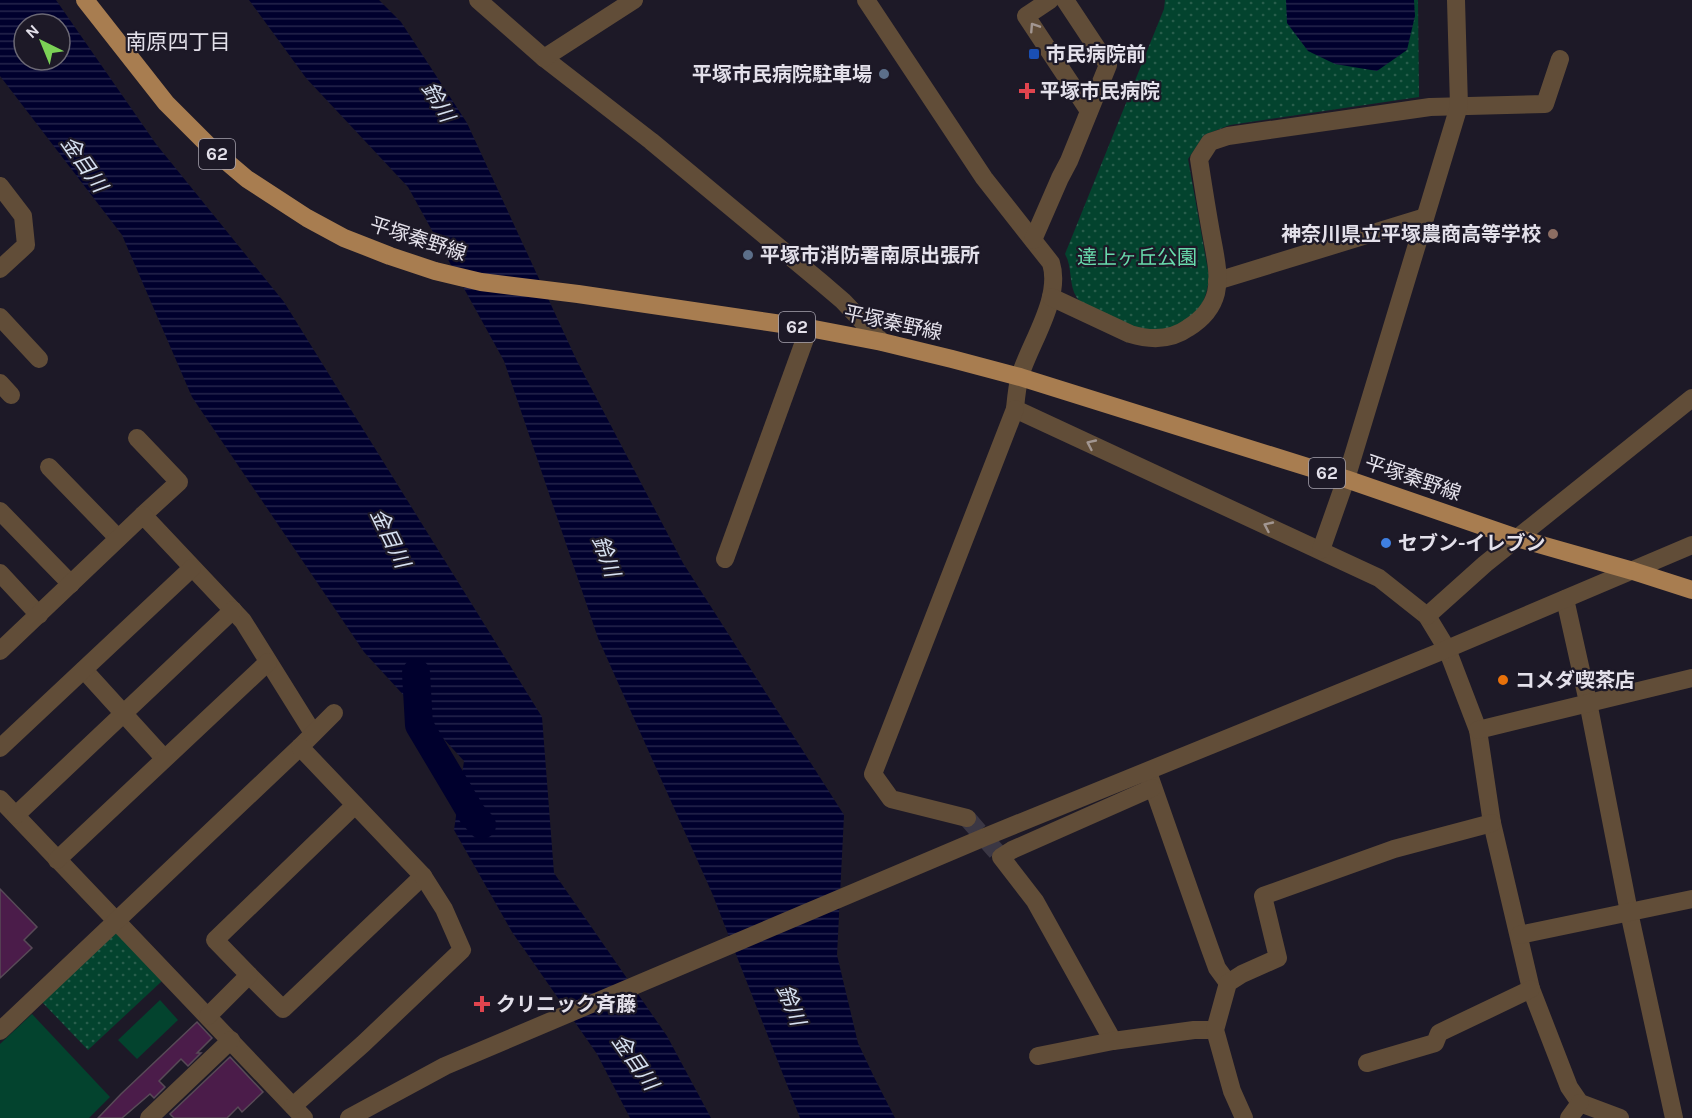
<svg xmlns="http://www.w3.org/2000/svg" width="1692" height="1118" font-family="Karla,'Noto Sans JP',sans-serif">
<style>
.grass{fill:#03432e}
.park{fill:url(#park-dots)}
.water{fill:url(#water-rules);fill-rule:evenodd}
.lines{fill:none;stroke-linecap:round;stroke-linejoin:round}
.river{stroke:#00002d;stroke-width:28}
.building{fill:#4b1c4a;stroke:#584a57;stroke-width:1.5}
.minor-tunnel{stroke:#3b3744;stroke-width:18;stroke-dasharray:18 9;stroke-linecap:butt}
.minor{stroke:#614d38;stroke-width:18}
.major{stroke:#a87d50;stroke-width:18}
.oneway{stroke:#a29691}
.transit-dot{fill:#1a4fb4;stroke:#1d1927;stroke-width:2}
.service-dot{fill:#5c6f8a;stroke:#1d1927;stroke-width:2}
.health-dot{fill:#e0444e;stroke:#1d1927;stroke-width:2}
.education-dot{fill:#8d6e63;stroke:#1d1927;stroke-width:2}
.shop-dot{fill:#3f7fe0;stroke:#1d1927;stroke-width:2}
.food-dot{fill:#e8710a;stroke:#1d1927;stroke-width:2}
.labels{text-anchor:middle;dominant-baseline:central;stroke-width:4.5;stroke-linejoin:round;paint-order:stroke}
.shield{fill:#1d1927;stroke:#a8a4b0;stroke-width:1.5}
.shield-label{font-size:18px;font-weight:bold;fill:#e3e0ea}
.poi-label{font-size:20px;font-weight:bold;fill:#e3e0ea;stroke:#1d1927;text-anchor:start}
.street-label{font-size:20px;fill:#e3e0ea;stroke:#1d1927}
.park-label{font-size:20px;fill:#68daac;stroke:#1d1927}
.neighbourhood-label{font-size:21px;fill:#e3e0ea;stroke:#1d1927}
.water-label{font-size:21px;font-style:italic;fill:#d7e1f1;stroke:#1d1927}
</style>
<defs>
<pattern id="park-dots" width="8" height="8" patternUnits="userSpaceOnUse" patternTransform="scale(1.5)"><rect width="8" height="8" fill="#03432e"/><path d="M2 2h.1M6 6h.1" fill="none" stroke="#285e4c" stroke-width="1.8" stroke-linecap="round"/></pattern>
<pattern id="water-rules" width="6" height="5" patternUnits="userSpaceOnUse" patternTransform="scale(1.5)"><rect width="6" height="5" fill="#00002d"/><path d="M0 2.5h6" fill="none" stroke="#25254c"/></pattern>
</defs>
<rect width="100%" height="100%" fill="#1d1927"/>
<g class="grass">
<polygon points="160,1000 178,1020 137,1059 118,1040"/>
<polygon points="32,1014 110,1097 89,1118 0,1118 0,1044"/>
</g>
<g class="park">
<path d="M 1165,0 L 1418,0 L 1419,97 L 1230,125 L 1204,135 L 1188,159 L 1209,276 C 1208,288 1206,297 1200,307 C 1192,319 1162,335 1147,333 C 1132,331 1114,321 1100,313 C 1093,309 1082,304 1077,298 C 1068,284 1073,268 1065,254 L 1164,9 Z"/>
<polygon points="116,933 162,981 88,1050 42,1002"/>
</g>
<g class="water">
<path d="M 0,0 L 56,0 L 156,144 L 284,302 L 542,717 L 554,873 L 667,1036 L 711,1118 L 630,1118 L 597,1054 L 512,932 L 454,830 L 464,761 L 364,652 L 192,397 L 122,235 L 0,76 ZM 24,24 L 60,24 L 60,60 L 24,60 Z"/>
<polygon points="249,0 379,0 401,22 467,123 577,361 683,563 844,815 837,955 858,1043 875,1079 895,1118 800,1118 712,893 598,638 504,361 408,187 306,78"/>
<polygon points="1286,0 1414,0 1415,16 1407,50 1377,71 1335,64 1308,51 1287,23"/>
</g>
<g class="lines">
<polyline class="river" points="416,673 419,725 472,814 482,825"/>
</g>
<g class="building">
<polygon points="0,889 37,927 24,940 32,948 0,978"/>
<polygon points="197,1022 212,1038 197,1053 201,1053 188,1066 181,1059 159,1081 165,1087 154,1098 150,1094 122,1118 98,1118 121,1094"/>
<polygon points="230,1057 263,1092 242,1112 238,1107 227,1118 174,1118 170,1114"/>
</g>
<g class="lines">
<polyline class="minor-tunnel" points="967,818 1001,857"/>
<g class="minor">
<polyline points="478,0 544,58 651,141 822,283 843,301 882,342"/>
<path d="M 866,0 L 984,178 L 1051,263 C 1062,298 1030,343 1020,376 C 1017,386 1016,398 1015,409 L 1379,578 L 1427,616 L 1447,649 L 1478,730 L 1492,823 L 1531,989 L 1569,1087 L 1580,1103 L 1620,1118"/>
<polyline points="1050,0 1026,16 1089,111"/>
<polyline points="544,58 634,0"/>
<polyline points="0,186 23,216 26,245 0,269"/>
<polyline points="1033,240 1060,178 1069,161 1108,65 1065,0"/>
<polyline points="1217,281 1425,217"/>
<path d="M 1051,297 L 1130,334 C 1150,340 1170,341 1188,328 C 1201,320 1212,309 1216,293 C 1220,275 1215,255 1212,238 C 1207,211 1203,185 1199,159 L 1210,142 L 1228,136 L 1430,107 L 1545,104 L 1560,59"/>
<polyline points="0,317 39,359"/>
<polyline points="0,383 11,395"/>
<polyline points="137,438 179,482 143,515"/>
<polyline points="49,467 118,538"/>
<polyline points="0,511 71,584"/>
<polyline points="1321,550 1346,479 1459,106 1456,0"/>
<polyline points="725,559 809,328"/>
<polyline points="0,573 39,615"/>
<polyline points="1565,599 1588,702 1629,912 1674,1118"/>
<polyline points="1427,616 1485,564 1692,398"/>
<polyline points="0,651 143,515 243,621 313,733"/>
<polyline points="84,670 164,758"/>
<polyline points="1478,730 1692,678"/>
<polyline points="0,748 192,568"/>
<polyline points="1150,778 1209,946 1217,968 1228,983"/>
<polyline points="0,799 304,1118"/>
<polyline points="16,815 233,610"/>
<polyline points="967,818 891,799 873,774 1015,409"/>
<polyline points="57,860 268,662"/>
<polyline points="1519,935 1692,899"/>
<polyline points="249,975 283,1009 423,876"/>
<polyline points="208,1016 249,975 215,940 355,805"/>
<polyline points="0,1031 300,747 334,713"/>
<polyline points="1113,1041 1035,901 1001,857 1012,850 1152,788"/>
<polyline points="1038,1056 1113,1041 1194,1030 1215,1030"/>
<polyline points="1367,1063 1435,1043 1439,1033 1531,989"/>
<polyline points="293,1106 363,1044 462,950 444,909 423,876 300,747"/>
<polyline points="149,1118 231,1040"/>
<polyline points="349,1118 445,1066 985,837 1447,649 1692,545"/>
<polyline points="1244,1118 1232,1091 1215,1030 1228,983 1242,974 1278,958 1263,896 1394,849 1492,823"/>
<polyline points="1569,1118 1580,1103"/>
</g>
<polyline class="major" points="85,0 166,103 214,151 247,179 307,218 344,238 390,256 435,271 481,282 578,294 809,328 882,342 952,359 1020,377 1346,479 1517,538 1633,571 1692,590"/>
</g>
<defs><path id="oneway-chevron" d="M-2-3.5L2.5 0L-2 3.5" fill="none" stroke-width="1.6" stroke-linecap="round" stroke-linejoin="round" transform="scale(1.5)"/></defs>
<g class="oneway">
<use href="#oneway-chevron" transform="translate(1034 27) rotate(-123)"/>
<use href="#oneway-chevron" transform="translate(1091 444) rotate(-155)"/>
<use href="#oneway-chevron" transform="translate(1268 526) rotate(-155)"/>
</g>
<rect class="transit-dot" x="1028" y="48" width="12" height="12" rx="3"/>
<g class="service-dot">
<circle cx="884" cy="74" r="6"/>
<circle cx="748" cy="255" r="6"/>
</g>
<g class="health-dot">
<path d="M1024 82h6v6h6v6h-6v6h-6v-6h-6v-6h6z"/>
<path d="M479 995h6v6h6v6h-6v6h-6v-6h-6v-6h6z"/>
</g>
<circle class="education-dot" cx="1553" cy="234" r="6"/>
<circle class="shop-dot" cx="1386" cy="543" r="6"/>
<circle class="food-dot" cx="1503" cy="680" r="6"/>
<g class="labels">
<g class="shield">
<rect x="199" y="139" width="36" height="30" rx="4.5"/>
<rect x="779" y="312" width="36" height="30" rx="4.5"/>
<rect x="1309" y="458" width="36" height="30" rx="4.5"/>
</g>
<g class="shield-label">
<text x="217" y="154">62</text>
<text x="797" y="327">62</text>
<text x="1327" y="473">62</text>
</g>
<g class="poi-label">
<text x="1046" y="54">市民病院前</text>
<text x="872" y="74" text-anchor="end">平塚市民病院駐車場</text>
<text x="1040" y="91">平塚市民病院</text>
<text x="1541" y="234" text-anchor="end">神奈川県立平塚農商高等学校</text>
<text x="760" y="255">平塚市消防署南原出張所</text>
<text x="1398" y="543">セブン-イレブン</text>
<text x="1515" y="680">コメダ喫茶店</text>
<text x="496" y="1004">クリニック斉藤</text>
</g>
<g class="street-label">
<text transform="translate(418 239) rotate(18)">平塚秦野線</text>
<text transform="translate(893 323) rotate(12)">平塚秦野線</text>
<text transform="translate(1413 478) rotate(19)">平塚秦野線</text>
</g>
<g class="park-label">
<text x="1137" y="257">達上ヶ丘公園</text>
</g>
<g class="neighbourhood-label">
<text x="178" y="42">南原四丁目</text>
</g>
<g class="water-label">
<text transform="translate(438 102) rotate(59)">鈴川</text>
<text transform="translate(84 164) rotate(55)">金目川</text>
<text transform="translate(390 538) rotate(64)">金目川</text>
<text transform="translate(606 556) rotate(70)">鈴川</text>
<text transform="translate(791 1005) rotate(68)">鈴川</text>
<text transform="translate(635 1062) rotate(55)">金目川</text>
</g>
</g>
<g transform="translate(42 42) rotate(317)"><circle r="28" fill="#1d1927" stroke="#6c6975" stroke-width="1.5"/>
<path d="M0-4.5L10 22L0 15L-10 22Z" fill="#7bd156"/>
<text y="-9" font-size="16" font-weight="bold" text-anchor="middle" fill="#e3e0ea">N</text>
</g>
</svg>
